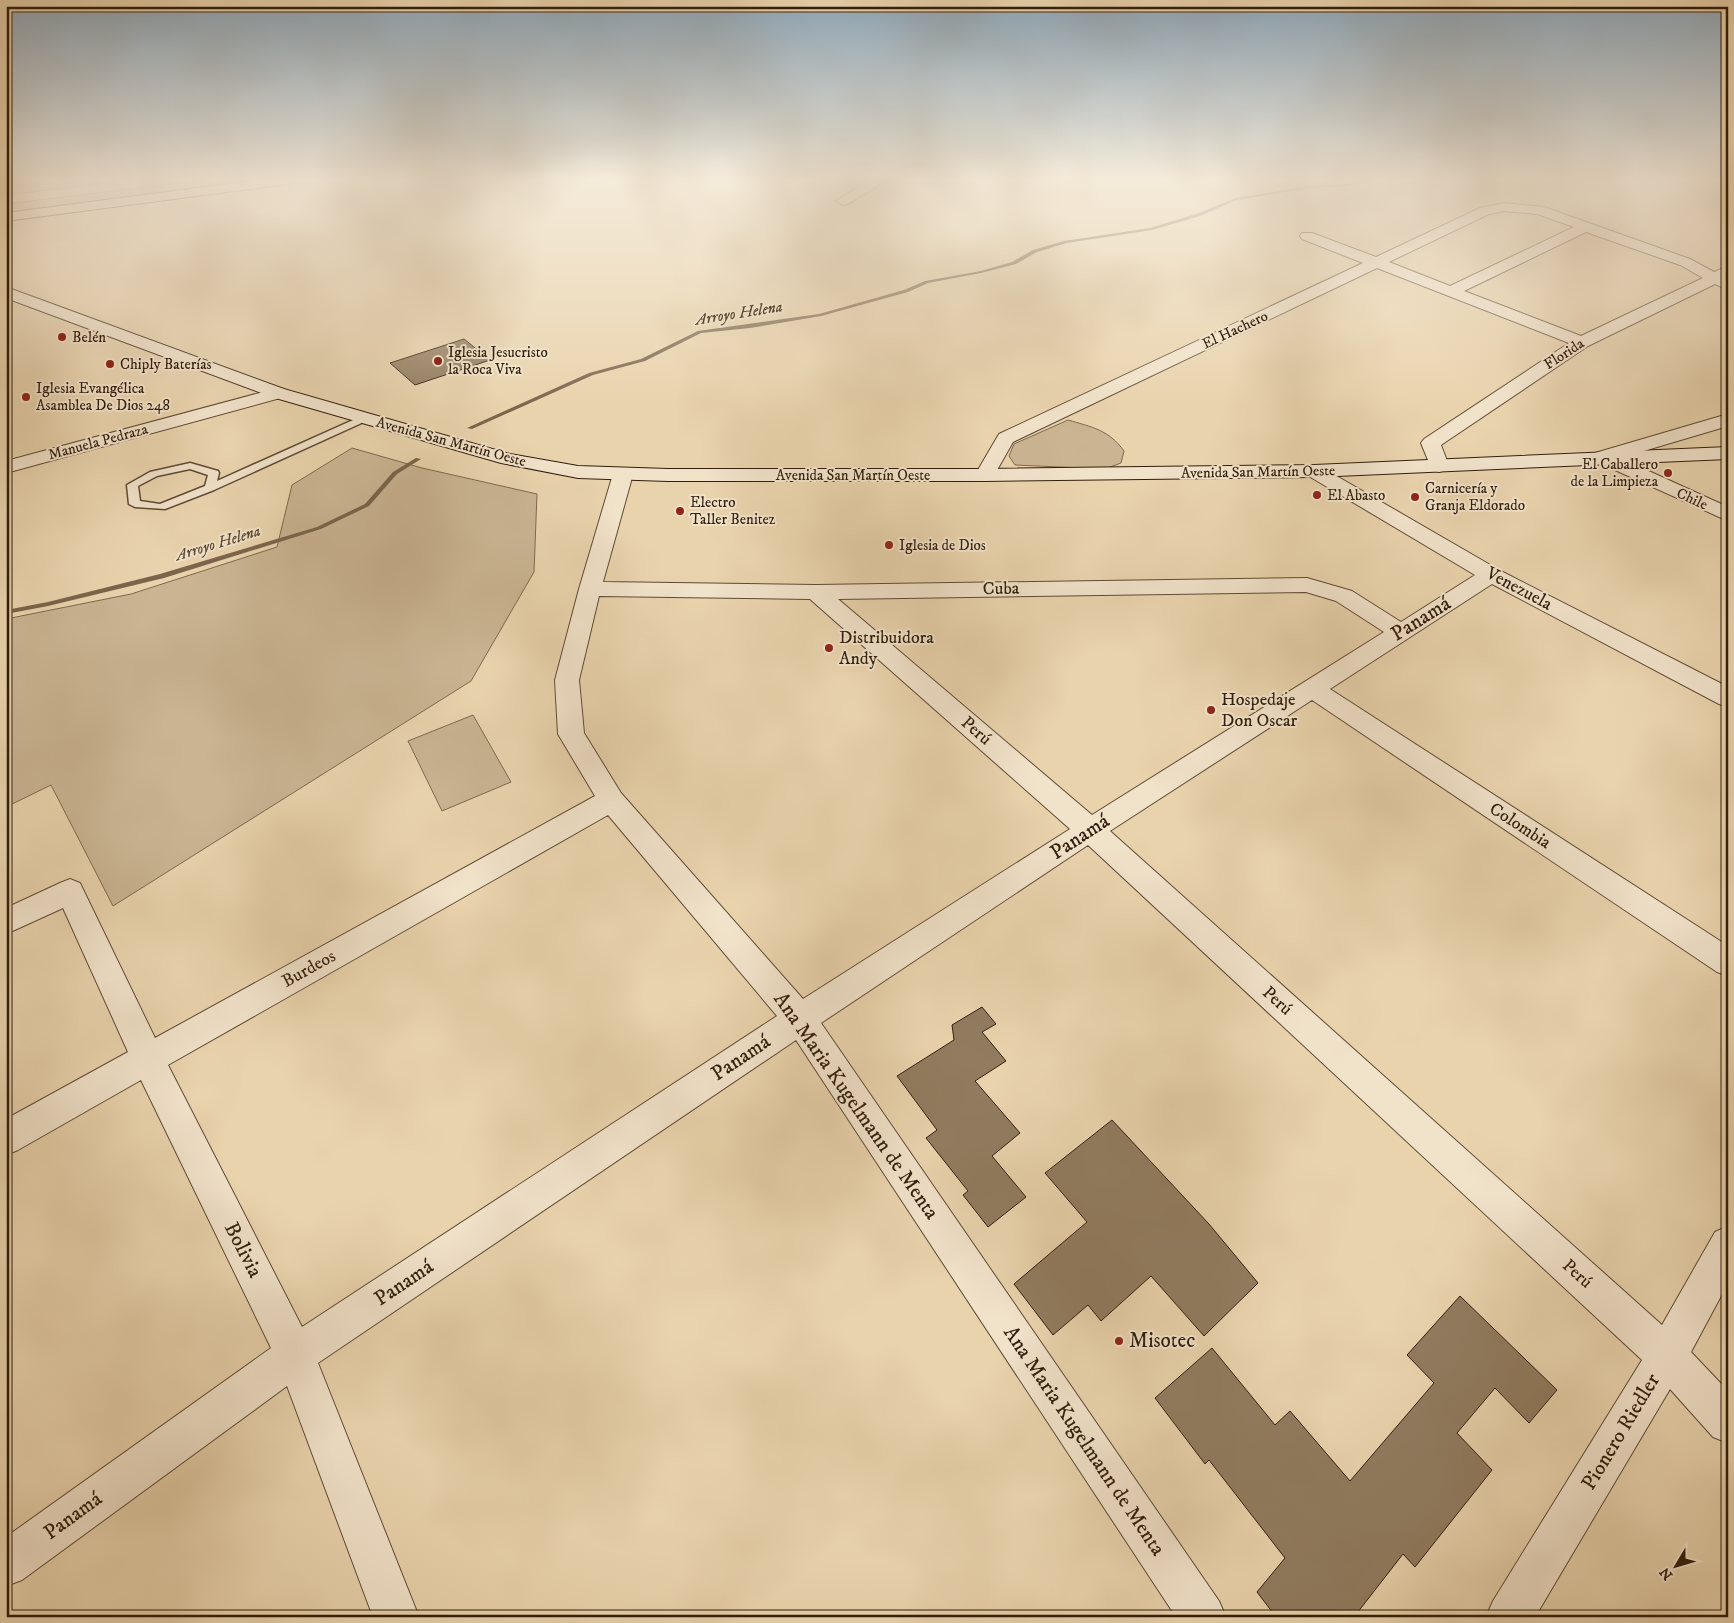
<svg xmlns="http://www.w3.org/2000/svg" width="1734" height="1623" font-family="'IM FELL DW Pica',serif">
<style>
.green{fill:#cab492;stroke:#7e694f}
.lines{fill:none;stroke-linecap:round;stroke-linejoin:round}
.stream{fill:#7a654c;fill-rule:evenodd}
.building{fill:#917c60;stroke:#311e0c}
.lane-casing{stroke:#5f4b34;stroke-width:3}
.street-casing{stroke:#5f4b34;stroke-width:2}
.secondary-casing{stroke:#311e0c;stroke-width:2}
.highway-casing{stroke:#311e0c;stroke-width:2}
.lane{fill:#f1e2ca;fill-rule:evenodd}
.street{fill:#f1e2ca;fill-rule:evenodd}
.secondary{fill:#f1e2ca;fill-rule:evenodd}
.highway{fill:#e9d3ad;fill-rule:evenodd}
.poi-dot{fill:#8f2418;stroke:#f1e2ca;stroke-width:2}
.labels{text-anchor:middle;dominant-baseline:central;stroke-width:4;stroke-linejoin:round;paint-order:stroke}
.far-street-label{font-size:15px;fill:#311e0c;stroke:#f1e2ca}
.far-poi-label{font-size:15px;fill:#311e0c;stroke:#f1e2ca;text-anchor:start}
.far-water-label{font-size:16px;font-style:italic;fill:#5b4831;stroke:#f1e2ca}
.street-label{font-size:18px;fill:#311e0c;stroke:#f1e2ca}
.poi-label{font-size:18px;fill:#311e0c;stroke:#f1e2ca;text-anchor:start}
.near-street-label{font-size:21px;fill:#311e0c;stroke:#f1e2ca}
.near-poi-label{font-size:21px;fill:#311e0c;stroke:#f1e2ca;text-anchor:start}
</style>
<rect width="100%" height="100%" fill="#e9d3ad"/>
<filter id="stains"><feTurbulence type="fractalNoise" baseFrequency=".004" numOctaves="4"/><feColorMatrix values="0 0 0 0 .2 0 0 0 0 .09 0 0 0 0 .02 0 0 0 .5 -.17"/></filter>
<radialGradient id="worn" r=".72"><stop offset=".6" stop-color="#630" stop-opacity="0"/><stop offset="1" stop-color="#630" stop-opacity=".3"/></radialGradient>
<g class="green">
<polygon points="53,180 135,180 6,195 6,185"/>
<polygon points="202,180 265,180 6,214 6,204"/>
<path d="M 1068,420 C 1092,427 1109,430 1124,451 L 1121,463 L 1105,469 L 1015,465 L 1009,456 L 1014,444 Z"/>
<polygon points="352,448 422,468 537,494 534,572 471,681 113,906 51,785 6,807 6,619 131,594 277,547 292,485"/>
<polygon points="473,715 511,782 442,811 408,741"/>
</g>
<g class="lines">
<g class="stream">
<polygon points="1366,180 1375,180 1348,186 1310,188 1237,200 1200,216 1152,230 1067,243 1037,252 1016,264 981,273 928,283 908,292 821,316 750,328 701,333 645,361 593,375 472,429 467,428 589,373 641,359 698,331 819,314 904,290 925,281 981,271 1012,262 1033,250 1064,241 1150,228 1196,214 1236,198 1310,186 1348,184"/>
<polygon points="416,458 421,459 397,474 369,506 321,529 164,578 48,606 6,614 6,610 48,602 160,574 317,527 365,504 393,472"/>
</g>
</g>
<g class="building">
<polygon points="464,339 490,360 415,385 390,363"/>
<polygon points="982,1007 996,1024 982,1032 1006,1061 975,1081 1020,1133 992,1156 1026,1197 988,1227 963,1195 968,1191 926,1138 937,1130 897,1076 954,1040 952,1025"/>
<polygon points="1112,1120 1209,1224 1258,1283 1204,1336 1151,1276 1101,1321 1088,1305 1053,1335 1014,1284 1087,1222 1045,1173"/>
<polygon points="1460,1296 1557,1390 1529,1423 1495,1388 1457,1433 1492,1470 1415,1567 1403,1554 1354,1617 1276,1617 1257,1592 1285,1558 1209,1460 1205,1464 1155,1398 1212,1348 1275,1425 1290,1411 1350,1481 1434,1383 1407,1355"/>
</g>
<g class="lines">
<defs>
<path id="lane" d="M 362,416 L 367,419 L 366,421 L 214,490 L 165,509 L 135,507 L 129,504 L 127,485 L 150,472 L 190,463 L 218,471 L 219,473 L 217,481 ZM 190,469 L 208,475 L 205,486 L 160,504 L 140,501 L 138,486 L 157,476 Z"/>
<g id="street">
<polygon points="870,180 887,180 848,204 843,205 836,201"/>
<path d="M 1504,203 L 1544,207 L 1690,259 L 1714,272 L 1728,266 L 1728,276 L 1726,278 L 1728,279 L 1728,290 L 1715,284 L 1588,346 L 1441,445 L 1449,466 L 1446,470 L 1439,472 L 1432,470 L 1421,443 L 1424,439 L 1569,343 L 1377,268 L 1013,442 L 992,479 L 985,481 L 978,479 L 975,475 L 999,434 L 1363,263 L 1302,239 L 1300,236 L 1302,233 L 1312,233 L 1376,257 L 1480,208 ZM 1504,211 L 1537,214 L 1574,227 L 1450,286 L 1389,262 L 1489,214 ZM 1586,232 L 1680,265 L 1703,278 L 1581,336 L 1464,291 Z"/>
<polygon points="278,388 284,389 287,393 284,397 6,473 6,461"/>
<polygon points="1728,414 1728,426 1620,458 1728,507 1728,521 1595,461 1592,457 1595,453"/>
<path d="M 1314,465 L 1321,467 L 1499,570 L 1728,687 L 1728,707 L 1719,704 L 1492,584 L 1330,689 L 1728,946 L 1728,976 L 1717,972 L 1312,700 L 1110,831 L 1662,1325 L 1715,1232 L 1728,1226 L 1728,1283 L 1691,1352 L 1728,1391 L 1728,1443 L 1713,1437 L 1670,1389 L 1535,1617 L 1486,1617 L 1493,1601 L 1642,1360 L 1088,845 L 821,1023 L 1219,1601 L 1226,1617 L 1176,1617 L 796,1040 L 318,1363 L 419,1617 L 373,1617 L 287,1386 L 22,1580 L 6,1586 L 6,1537 L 271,1348 L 141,1080 L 18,1150 L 6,1155 L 6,1119 L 128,1052 L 63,908 L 6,934 L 6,908 L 60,883 L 70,879 L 80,883 L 155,1038 L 595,796 L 558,734 L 555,680 L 579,589 L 613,474 L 616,470 L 623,468 L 630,470 L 633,474 L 603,582 L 816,585 L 1307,578 L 1352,591 L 1401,622 L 1475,575 L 1307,475 L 1304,471 L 1307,467 ZM 1306,592 L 1336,601 L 1384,632 L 1092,815 L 838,599 ZM 599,596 L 810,599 L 1070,829 L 803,999 L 621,793 L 584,733 L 579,680 ZM 608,815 L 777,1016 L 302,1327 L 168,1065 Z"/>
</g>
<polygon id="secondary" points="6,287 284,389 510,454 578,466 668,469 985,469 1314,465 1728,447 1728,459 1314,477 985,481 668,481 578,478 501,463 272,397 6,298"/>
<g id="highway">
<polygon points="6,180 31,180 25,184 6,186"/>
<polygon points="258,180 295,180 289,184 6,221 6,213"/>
</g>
</defs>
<use href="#lane" class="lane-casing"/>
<use href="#street" class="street-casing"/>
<use href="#secondary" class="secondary-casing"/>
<use href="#highway" class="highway-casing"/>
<use href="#lane" class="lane"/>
<use href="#street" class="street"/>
<use href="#secondary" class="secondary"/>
<use href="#highway" class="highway"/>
</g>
<linearGradient id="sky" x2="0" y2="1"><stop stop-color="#8fa8ba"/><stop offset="0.44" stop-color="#f5ebda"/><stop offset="1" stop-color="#f5ebda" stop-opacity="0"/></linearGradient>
<rect width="1734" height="407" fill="url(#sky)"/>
<g class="poi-dot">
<circle cx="62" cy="337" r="5"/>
<circle cx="438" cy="361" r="5"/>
<circle cx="110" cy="364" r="5"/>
<circle cx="26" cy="397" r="5"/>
<circle cx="1668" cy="473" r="5"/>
<circle cx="1317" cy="495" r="5"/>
<circle cx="1415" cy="497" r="5"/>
<circle cx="680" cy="511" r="5"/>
<circle cx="889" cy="545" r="5"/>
<circle cx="829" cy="648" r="5"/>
<circle cx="1211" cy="710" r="5"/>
<circle cx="1119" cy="1341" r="5"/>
</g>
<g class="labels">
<g class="far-street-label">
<text transform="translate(1235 330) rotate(-25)">El Hachero</text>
<text transform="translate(1564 354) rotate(-33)">Florida</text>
<text transform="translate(98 442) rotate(-15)">Manuela Pedraza</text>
<text transform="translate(451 442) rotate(15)">Avenida San Martín Oeste</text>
<text transform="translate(1258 472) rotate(-1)">Avenida San Martín Oeste</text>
<text x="853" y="475">Avenida San Martín Oeste</text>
<text transform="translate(1692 499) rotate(25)">Chile</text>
</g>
<g class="far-poi-label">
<text x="72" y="337">Belén</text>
<text x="448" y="352">Iglesia Jesucristo<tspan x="448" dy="17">la Roca Viva</tspan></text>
<text x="120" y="364">Chiply Baterías</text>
<text x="36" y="388">Iglesia Evangélica<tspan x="36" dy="17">Asamblea De Dios 248</tspan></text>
<text x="1658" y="464" text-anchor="end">El Caballero<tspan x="1658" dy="17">de la Limpieza</tspan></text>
<text x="1425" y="488">Carnicería y<tspan x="1425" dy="17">Granja Eldorado</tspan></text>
<text x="1327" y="495">El Abasto</text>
<text x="690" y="502">Electro<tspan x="690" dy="17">Taller Benitez</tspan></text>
<text x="899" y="545">Iglesia de Dios</text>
</g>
<g class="far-water-label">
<text transform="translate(739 313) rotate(-9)">Arroyo Helena</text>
<text transform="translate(218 543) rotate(-17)">Arroyo Helena</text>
</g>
<g class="street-label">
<text transform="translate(1001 589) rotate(-1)">Cuba</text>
<text transform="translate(1519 589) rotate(28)">Venezuela</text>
<text transform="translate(976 731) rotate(41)">Perú</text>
<text transform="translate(1520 826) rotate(33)">Colombia</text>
<text transform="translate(309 969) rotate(-29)">Burdeos</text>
<text transform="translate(1277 1001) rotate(42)">Perú</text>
<text transform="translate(1577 1274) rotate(42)">Perú</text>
</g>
<g class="poi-label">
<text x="839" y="638">Distribuidora<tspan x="839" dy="21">Andy</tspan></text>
<text x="1221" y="700">Hospedaje<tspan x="1221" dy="21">Don Oscar</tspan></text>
</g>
<g class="near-street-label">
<text transform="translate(1421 619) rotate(-32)">Panamá</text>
<text transform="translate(1080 837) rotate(-33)">Panamá</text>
<text transform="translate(741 1058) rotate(-34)">Panamá</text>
<text transform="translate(856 1106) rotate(55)">Ana Maria Kugelmann de Menta</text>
<text transform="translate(243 1250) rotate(63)">Bolivia</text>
<text transform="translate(404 1283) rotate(-34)">Panamá</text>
<text transform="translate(1621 1432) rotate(-59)">Pionero Riedler</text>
<text transform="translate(1084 1441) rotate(56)">Ana Maria Kugelmann de Menta</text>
<text transform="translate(73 1516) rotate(-36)">Panamá</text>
</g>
<g class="near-poi-label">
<text x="1129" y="1341">Misotec</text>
</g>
</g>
<rect width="1734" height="1623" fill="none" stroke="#e9d3ad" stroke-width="25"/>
<rect x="8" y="8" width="1719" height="1608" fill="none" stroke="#311e0c" stroke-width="2.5"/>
<rect x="12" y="12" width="1709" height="1598" fill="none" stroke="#311e0c"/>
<g transform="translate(1676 1566) rotate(232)" stroke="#f1e2ca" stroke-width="4" paint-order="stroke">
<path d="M0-4L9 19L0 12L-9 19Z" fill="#311e0c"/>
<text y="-8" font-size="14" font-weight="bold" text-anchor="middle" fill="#311e0c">N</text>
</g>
<rect width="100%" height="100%" filter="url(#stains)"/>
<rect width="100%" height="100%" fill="url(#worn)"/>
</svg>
